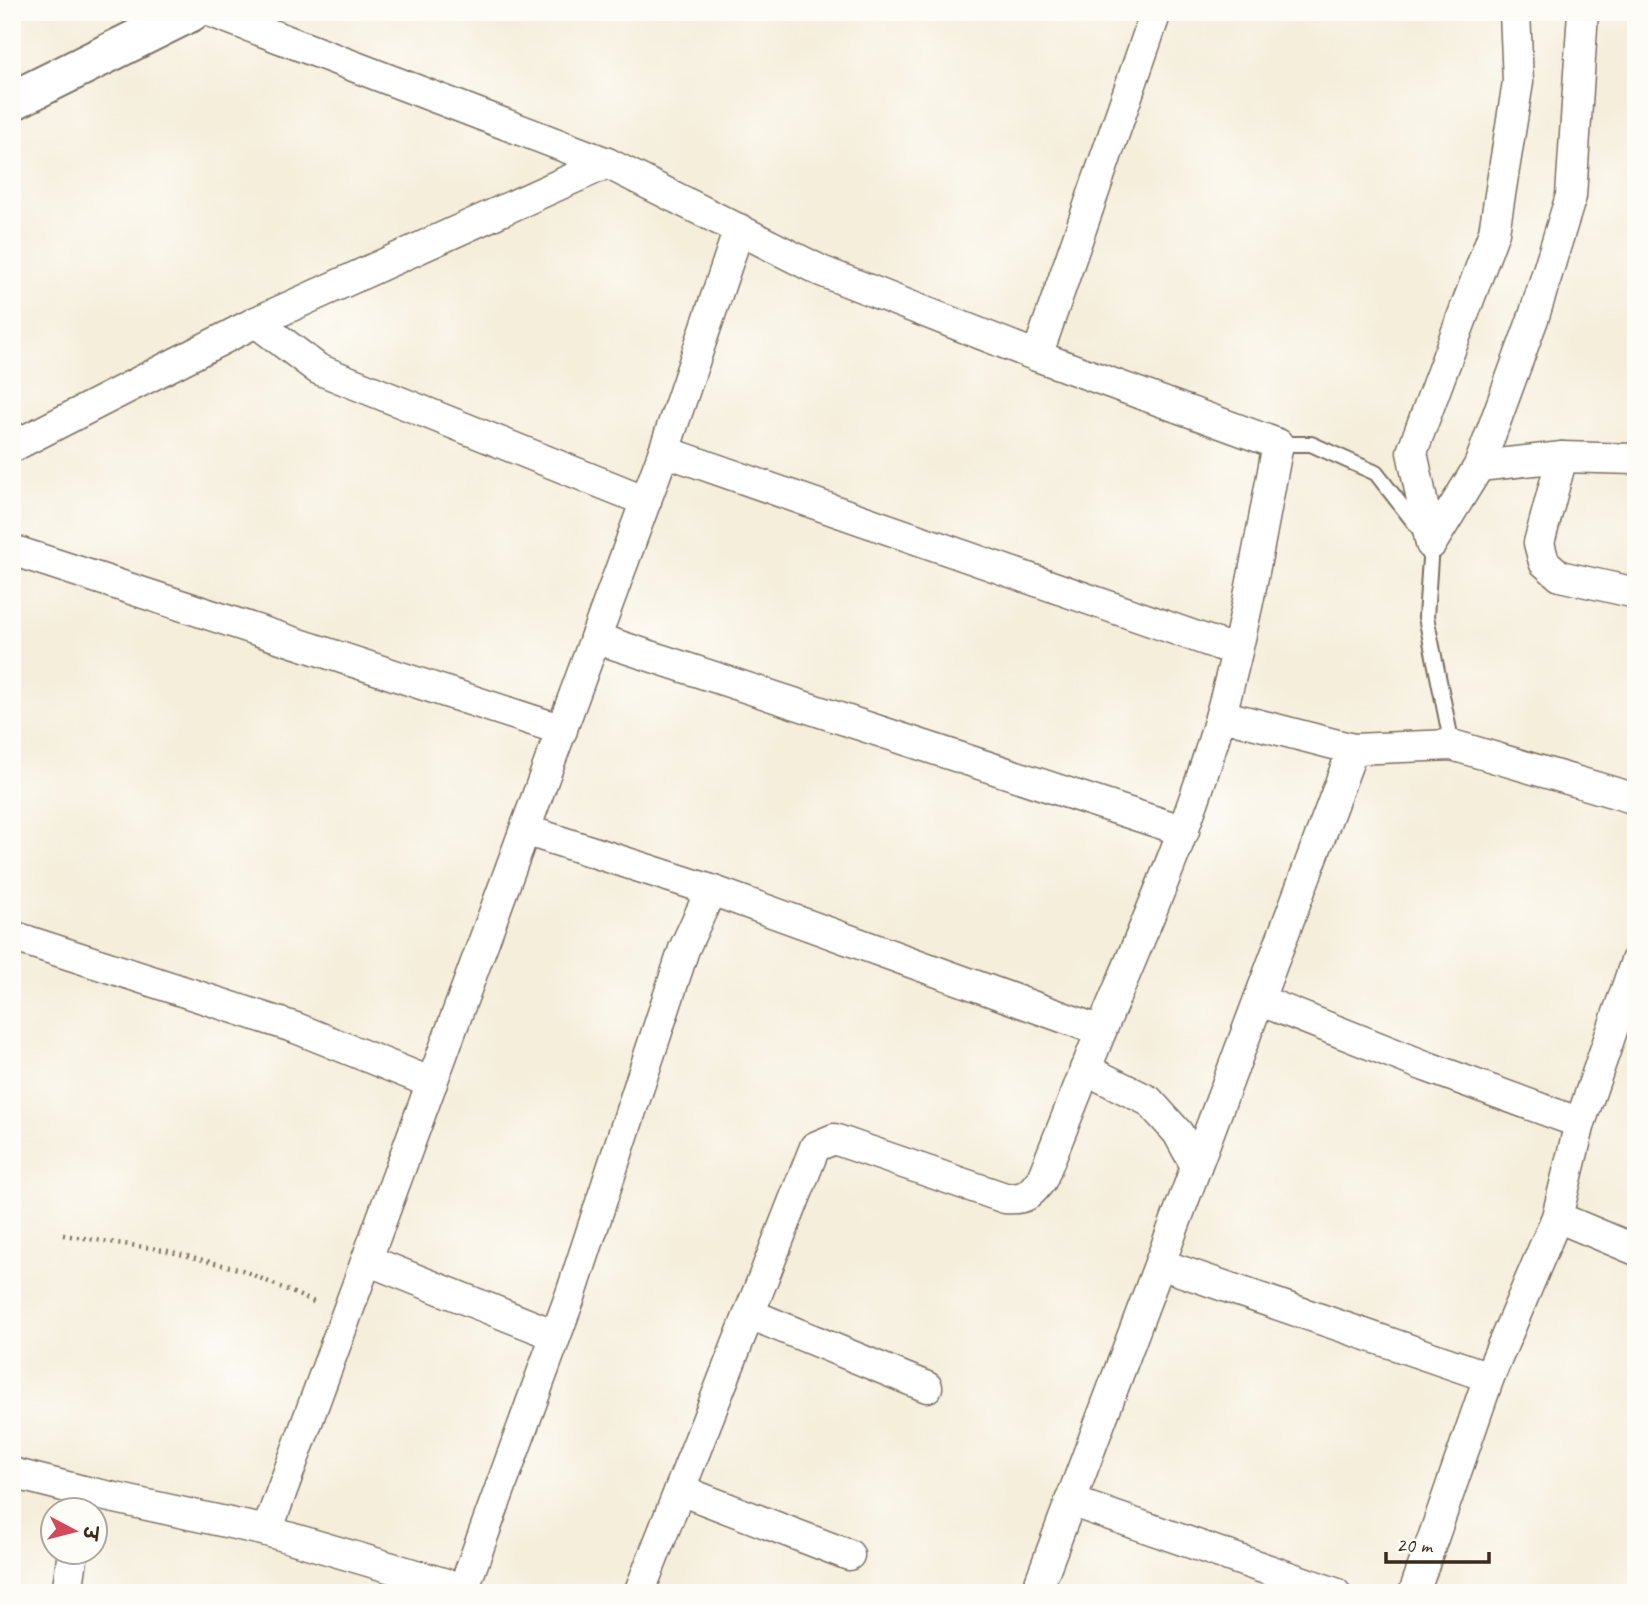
<svg xmlns="http://www.w3.org/2000/svg" width="1648" height="1605" font-family="Caveat,'Playpen Sans Deva',sans-serif">
<style>
.lines{fill:none;stroke-linecap:round;stroke-linejoin:round}
.lane-casing{stroke:#7c6f60;stroke-width:18}
.street-casing{stroke:#7c6f60;stroke-width:33}
.secondary-casing{stroke:#7c6f60;stroke-width:42}
.path{stroke:#7c6f60;stroke-width:4.5;stroke-dasharray:2 5;stroke-linecap:butt}
.lane{stroke:#fff;stroke-width:14}
.street{stroke:#fff;stroke-width:30}
.secondary{stroke:#fff;stroke-width:38}
</style>
<rect width="100%" height="100%" fill="#fdfcf7"/>
<filter id="ink" filterUnits="userSpaceOnUse"><feTurbulence type="fractalNoise" baseFrequency=".0143" numOctaves="2"/><feDisplacementMap in="SourceGraphic" scale="14" xChannelSelector="R" yChannelSelector="G"/><feConvolveMatrix kernelMatrix="1 2 1 2 8 2 1 2 1" color-interpolation-filters="sRGB"/></filter>
<filter id="wash" filterUnits="userSpaceOnUse"><feTurbulence type="fractalNoise" baseFrequency=".00686" numOctaves="4" result="noise"/><feDisplacementMap in="SourceGraphic" scale="28" xChannelSelector="R" yChannelSelector="G"/><feGaussianBlur stdDeviation="1.57" result="paint"/><feColorMatrix in="noise" values="0 0 0 0 0 0 0 0 0 0 0 0 0 0 0 0 0 1.4 0 .05"/><feComposite in="paint" operator="in"/></filter>
<g filter="url(#wash)">
<rect width="100%" height="100%" fill="#f5eedb"/>
</g>
<g filter="url(#ink)">
<g class="lines">
<defs>
<polyline id="lane" points="1278,444 1311,444 1376,473 1431,544 1426,617 1452,745"/>
<g id="street">
<path d="M 212,12 L 607,163 L 821,271 L 1037,356 L 1278,444 C 1261,534 1246,625 1221,714 C 1191,823 1145,926 1101,1031 L 711,890 L 684,949 L 571,1294 L 462,1593"/>
<polyline points="1515,12 1518,82 1494,232 1412,452 1431,544 1479,466 1534,316 1571,196 1583,12"/>
<polyline points="256,322 318,369 646,501"/>
<polyline points="1037,356 1156,12"/>
<polyline points="12,447 256,322 607,163"/>
<polyline points="664,451 1237,651"/>
<polyline points="1562,457 1539,543 1544,562 1560,576 1636,593"/>
<polyline points="1479,466 1562,457 1636,459"/>
<polyline points="12,550 562,730"/>
<polyline points="595,638 1184,831"/>
<polyline points="1221,715 1353,749 1452,745 1636,799"/>
<polyline points="525,830 711,890"/>
<polyline points="12,936 296,1028 432,1083"/>
<polyline points="1259,1000 1425,1066 1580,1123"/>
<polyline points="1085,1069 1149,1101 1178,1133 1196,1166"/>
<polyline points="1557,1217 1636,1250"/>
<polyline points="367,1260 555,1335"/>
<polyline points="1160,1264 1489,1377"/>
<polyline points="750,1314 927,1387"/>
<polyline points="12,1473 83,1491"/>
<polyline points="680,1490 849,1555"/>
<polyline points="1070,1501 1335,1593"/>
<polyline points="80,1510 83,1491 267,1531 463,1589"/>
<polyline points="267,1531 664,451 739,229"/>
<polyline points="67,1593 73,1552"/>
<path d="M 639,1593 L 815,1147 L 834,1139 L 1005,1198 C 1025,1200 1030,1195 1042,1179 L 1101,1031"/>
<polyline points="1036,1593 1353,749"/>
<polyline points="1414,1593 1489,1377 1557,1217 1580,1123 1636,961"/>
</g>
<polyline id="secondary" points="12,101 191,12"/>
</defs>
<use href="#lane" class="lane-casing"/>
<use href="#street" class="street-casing"/>
<use href="#secondary" class="secondary-casing"/>
<polyline class="path" points="63,1235 164,1250 242,1270 316,1303"/>
<use href="#lane" class="lane"/>
<use href="#street" class="street"/>
<use href="#secondary" class="secondary"/>
</g>
</g>
<rect width="1648" height="1605" fill="none" stroke="#fdfcf7" stroke-width="42"/>
<g transform="translate(74 1531) rotate(97)"><circle r="33" fill="#fdfcf7" stroke="#afa8a0" stroke-width="2"/>
<path d="M0-5L12 26L0 18L-12 26Z" fill="#d1495b"/>
<text y="-10" font-size="19" font-weight="bold" text-anchor="middle" fill="#3b2a1e">उ</text>
</g>
<path d="M1386 1552v10h103v-10" fill="none" stroke="#3b2a1e" stroke-width="3.5"/>
<text x="1396" y="1552" font-size="21" fill="#3b2a1e" stroke="#fdfcf7" stroke-width="5" paint-order="stroke">20 m</text>
</svg>
